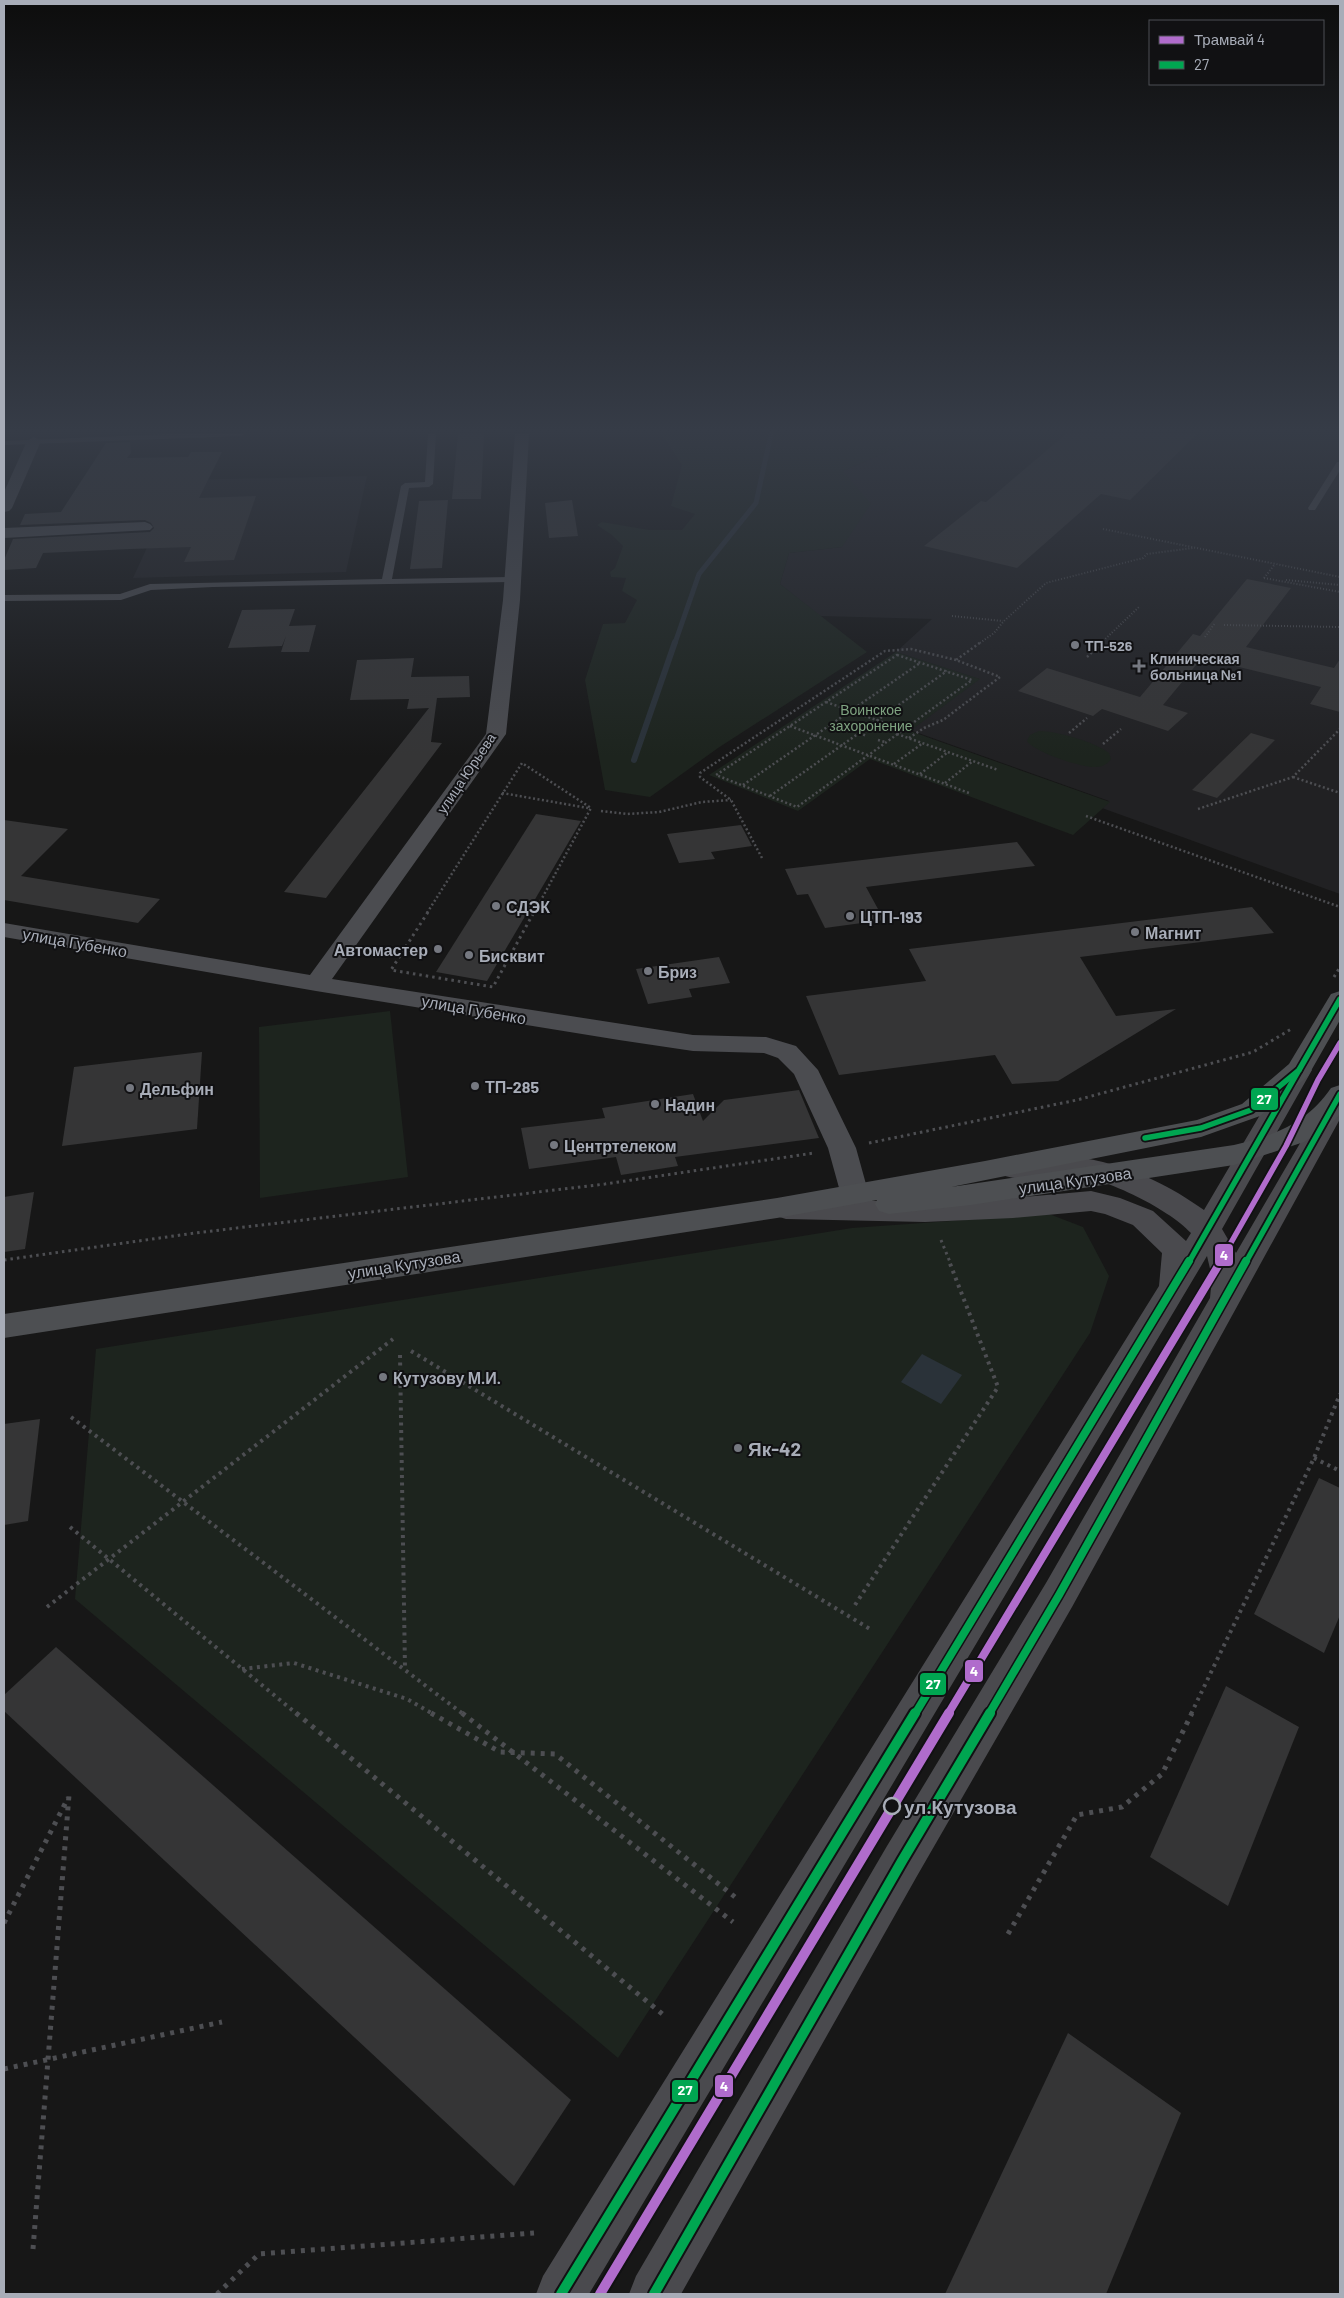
<svg xmlns="http://www.w3.org/2000/svg" width="1344" height="2298" font-family="Barlow,sans-serif">
<style>
.built{fill:#212123}
.green{fill:#1d241e}
.water{fill:#2a3239}
.lines{fill:none;stroke-linecap:round;stroke-linejoin:round}
.stream-far1{stroke:#2a3239;stroke-width:5}
.stream{stroke:#2a3239;stroke-width:6}
.building{fill:#353536}
.path-far4{stroke:#4d4e52;stroke-width:2;stroke-dasharray:1 2;stroke-linecap:butt}
.path-far3{stroke:#4d4e52;stroke-width:2.5;stroke-dasharray:2 2.5;stroke-linecap:butt}
.path-far2{stroke:#4d4e52;stroke-width:3;stroke-dasharray:2.5 4;stroke-linecap:butt}
.path-far1{stroke:#4d4e52;stroke-width:4;stroke-dasharray:3 4.5;stroke-linecap:butt}
.path{stroke:#4d4e52;stroke-width:5;stroke-dasharray:4 6;stroke-linecap:butt}
.lane{fill:#4b4c50;fill-rule:evenodd}
.street{fill:#4b4c50;fill-rule:evenodd}
.secondary{fill:#4a4a4e;fill-rule:evenodd}
.primary{fill:#4d4f52;fill-rule:evenodd}
.bus-1-far2-casing{stroke:#111113;stroke-width:9}
.bus-1-far1-casing{stroke:#111113;stroke-width:11}
.bus-1-casing{stroke:#111113;stroke-width:14}
.bus-1-far2{stroke:#00a651;stroke-width:5.5}
.bus-1-far1{stroke:#00a651;stroke-width:8}
.bus-1{stroke:#00a651;stroke-width:10}
.tram-1-far2-casing{stroke:#111113;stroke-width:9}
.tram-1-far1-casing{stroke:#111113;stroke-width:11}
.tram-1-casing{stroke:#111113;stroke-width:14}
.tram-1-far2{stroke:#b06ccc;stroke-width:5.5}
.tram-1-far1{stroke:#b06ccc;stroke-width:8}
.tram-1{stroke:#b06ccc;stroke-width:10}
.poi-dot{fill:#757880;stroke:#111113;stroke-width:2}
.stop-dot{fill:#111113;stroke:#a8adb8;stroke-width:2.5}
.labels{text-anchor:middle;dominant-baseline:central;stroke-width:4;stroke-linejoin:round;paint-order:stroke}
.far-poi-label{font-size:14px;font-weight:bold;fill:#a8adb8;stroke:#111113;text-anchor:start}
.far-park-label{font-size:14px;fill:#7fa381;stroke:#111113}
.far-street-label{font-size:14px;fill:#a8adb8;stroke:#111113}
.poi-label{font-size:16px;font-weight:bold;fill:#a8adb8;stroke:#111113;text-anchor:start}
.street-label{font-size:16px;fill:#a8adb8;stroke:#111113}
.near-poi-label{font-size:19px;font-weight:bold;fill:#a8adb8;stroke:#111113;text-anchor:start}
.near-stop-label{font-size:19px;font-weight:bold;fill:#a8adb8;stroke:#111113;text-anchor:start}
.line-badge{stroke:#111113;stroke-width:2}
.badge-label{font-size:14px;text-anchor:middle;font-weight:bold;fill:#fff}
</style>
<rect width="100%" height="100%" fill="#171717"/>
<g class="built">
<polygon points="921,434 1340,434 1340,894 1102,808 1109,801 910,730 979,679 896,652 932,619 820,616 780,584 789,553 842,547 843,471 894,449"/>
<polygon points="367,476 346,572 133,578 178,480"/>
</g>
<g class="green">
<polygon points="662,434 921,434 894,449 843,471 871,504 842,547 789,553 780,584 867,652 718,748 650,797 605,790 585,680 603,624 625,623 637,600 622,591 626,578 611,577 610,572 615,568 623,546 612,535 597,525 602,522 649,530 682,530 695,514 671,506 682,465"/>
<polygon points="896,652 980,679 910,731 1110,802 1073,835 870,759 798,811 709,775"/>
<path d="M 1039,731 C 1057,731 1095,742 1109,753 L 1111,759 C 1107,765 1101,767 1094,767 C 1080,767 1034,752 1027,741 L 1030,735 Z"/>
<polygon points="390,1011 408,1177 260,1198 259,1027"/>
<polygon points="1049,1214 1083,1227 1109,1276 1090,1333 618,2058 75,1599 96,1349 852,1228"/>
</g>
<polygon class="water" points="922,1354 962,1375 941,1404 901,1382"/>
<g class="lines">
<polyline class="stream-far1" points="675,643 699,574 756,503 771,434"/>
<polyline class="stream" points="634,760 675,642"/>
</g>
<g class="building">
<polygon points="458,434 484,434 481,499 452,499"/>
<polygon points="1066,434 1197,434 1130,500 1101,494 1017,568 924,546 981,501 986,502"/>
<polygon points="130,442 131,453 127,458 188,457 191,452 222,452 199,498 256,496 234,560 184,562 191,547 130,549 43,553 36,568 4,570 4,560 13,539 150,532 154,528 151,523 145,520 20,525 25,514 61,512 106,443"/>
<polygon points="448,500 442,568 410,569 419,501"/>
<polygon points="572,500 578,536 549,538 545,503"/>
<polygon points="1247,579 1291,588 1246,647 1334,668 1340,659 1340,712 1310,704 1321,687 1202,658 1163,705 1188,713 1168,731 1102,709 1093,716 1018,691 1047,668 1140,697 1193,634 1200,636"/>
<polygon points="295,609 289,626 316,625 309,652 281,652 286,636 282,646 228,648 242,610"/>
<polygon points="414,658 411,677 469,676 470,697 437,698 431,742 442,743 326,898 284,892 429,708 407,709 409,699 350,700 357,660"/>
<polygon points="1251,733 1275,740 1217,798 1192,790"/>
<polygon points="536,814 581,821 487,981 436,972"/>
<polygon points="4,820 68,829 21,876 160,899 138,923 4,900"/>
<polygon points="741,825 752,846 711,852 715,859 679,863 667,834"/>
<polygon points="1017,842 1035,866 866,887 884,920 825,928 808,894 797,895 785,869"/>
<polygon points="1252,907 1274,933 1080,957 1116,1016 1176,1009 1058,1081 1012,1084 995,1055 839,1075 806,996 926,981 909,949"/>
<polygon points="719,957 730,983 689,989 692,997 648,1004 636,969"/>
<polygon points="202,1052 197,1129 62,1146 74,1067"/>
<polygon points="799,1090 819,1138 675,1157 678,1166 621,1175 616,1157 529,1169 521,1128 605,1118 602,1108 693,1094 703,1121 724,1100"/>
<polygon points="34,1192 25,1249 4,1252 4,1197"/>
<polygon points="40,1419 28,1521 4,1525 4,1424"/>
<polygon points="1319,1478 1340,1488 1340,1615 1324,1653 1254,1614"/>
<polygon points="56,1647 571,2100 514,2186 4,1711 4,1695"/>
<polygon points="1226,1686 1299,1727 1228,1906 1150,1857"/>
<polygon points="1068,2033 1181,2113 1106,2294 945,2294"/>
</g>
<g class="lines">
<g class="path-far4">
<polyline points="1103,529 1340,577"/>
<polyline points="1264,578 1340,592"/>
<polyline points="1264,578 1275,564"/>
<polyline points="1286,580 1340,585"/>
<polyline points="952,616 1003,621"/>
<polyline points="1224,625 1340,627"/>
<polyline points="1205,637 1215,623"/>
<polyline points="980,643 994,633 1004,621 1046,583 1143,558 1147,554 1193,548"/>
<polyline points="1101,643 1140,606"/>
</g>
<g class="path-far3">
<polygon points="897,655 972,680 797,807 716,775"/>
<polyline points="1087,657 1103,642"/>
<polyline points="826,702 902,729"/>
<polyline points="790,726 969,793"/>
<polyline points="859,733 867,736"/>
<polyline points="1069,733 1087,718"/>
<polyline points="897,734 998,770"/>
<polyline points="909,738 924,728 943,720 1000,677 956,660 981,642"/>
<polyline points="878,740 885,742"/>
<polyline points="1103,744 1121,729"/>
<polyline points="894,764 923,743"/>
<polyline points="920,774 948,752"/>
<polyline points="1293,777 1340,793"/>
<polyline points="945,783 973,761"/>
<polyline points="743,785 920,663"/>
<polyline points="502,793 588,808"/>
<polyline points="770,796 947,671"/>
<polyline points="1198,809 1293,777 1340,729"/>
<polyline points="601,811 627,814 659,812 702,802 731,800"/>
<polyline points="1086,816 1340,907"/>
<polyline points="762,858 731,800 700,777 700,773 885,651 911,649 956,660"/>
<polyline points="427,913 522,763 591,808 534,913"/>
</g>
<g class="path-far2">
<polyline points="428,912 391,970 493,987 534,912"/>
<polyline points="1334,977 1340,967"/>
<polyline points="869,1143 1077,1100 1253,1052 1293,1028"/>
<polyline points="941,1240 950,1262"/>
<polyline points="4,1260 195,1233 605,1184 814,1153"/>
</g>
<g class="path-far1">
<polyline points="411,1351 870,1629"/>
<polyline points="400,1355 405,1669"/>
<polyline points="71,1417 463,1714"/>
<polyline points="1314,1458 1340,1471"/>
<polyline points="70,1527 297,1714"/>
<polyline points="855,1605 998,1387 949,1261"/>
<polyline points="47,1607 393,1339"/>
<polyline points="242,1669 294,1663 407,1699 433,1714"/>
<polyline points="1191,1714 1314,1458 1340,1394"/>
</g>
<g class="path">
<polyline points="296,1713 666,2017"/>
<polyline points="431,1713 500,1752 555,1754 735,1897"/>
<polyline points="462,1713 733,1922"/>
<polyline points="4,1923 68,1798"/>
<polyline points="1008,1934 1077,1815 1122,1807 1162,1774 1192,1713"/>
<polyline points="4,2069 222,2022"/>
<polyline points="33,2249 69,1795"/>
<polyline points="217,2294 259,2254 534,2233"/>
</g>
<g class="lane">
<polygon points="168,434 245,434 241,436 4,445 4,441"/>
<polygon points="428,434 436,434 433,484 429,487 409,488 392,579 513,577 516,578 516,582 213,587 151,590 121,600 4,601 4,595 120,594 150,584 382,579 401,486 405,483 425,482"/>
<polygon points="1337,462 1340,462 1340,470 1315,510 1309,510 1308,508"/>
</g>
<g class="street">
<polygon points="515,434 529,434 520,600 506,734 332,979 693,1035 766,1037 796,1046 818,1070 856,1148 869,1195 865,1202 855,1205 845,1202 841,1195 828,1148 794,1074 778,1058 764,1053 693,1051 619,1040 316,991 4,937 4,923 310,975 486,734 503,600"/>
<polygon points="34,437 41,441 12,508 9,511 4,512 4,492 27,441"/>
<polygon points="145,522 150,524 153,527 150,530 4,538 4,528"/>
</g>
<path class="secondary" d="M 1299,1061 L 1308,1064 L 1312,1070 L 1222,1229 L 1236,1253 L 1324,1102 L 1333,1099 L 1340,1101 L 1340,1119 L 1072,1607 L 917,1876 L 681,2294 L 629,2294 L 636,2276 L 887,1846 L 1046,1583 L 1210,1298 L 1212,1277 L 1207,1256 L 589,2294 L 536,2294 L 543,2276 L 1159,1286 L 1162,1253 L 1133,1225 L 1105,1214 L 1091,1211 L 1013,1218 L 925,1222 L 786,1219 L 776,1216 L 772,1209 L 776,1202 L 786,1199 L 925,1202 L 1013,1198 L 1091,1191 L 1120,1198 L 1153,1211 L 1186,1241 L 1191,1233 C 1168,1208 1100,1175 1067,1174 C 1046,1174 1025,1182 1005,1176 L 1001,1169 L 1005,1162 C 1073,1142 1149,1170 1204,1210 L 1290,1064 Z"/>
<path class="primary" d="M 1340,991 L 1340,1020 L 1308,1076 L 1260,1116 L 1201,1137 L 951,1187 L 1234,1145 C 1275,1135 1306,1124 1331,1088 L 1340,1085 L 1340,1114 L 1330,1125 L 1304,1142 L 1234,1165 L 971,1205 L 889,1214 L 879,1211 L 875,1204 L 877,1200 L 777,1218 L 4,1338 L 4,1314 L 777,1198 L 985,1161 L 1197,1120 L 1242,1104 L 1289,1064 L 1331,994 Z"/>
<defs>
<g id="bus-1-far2">
<polyline points="1145,1138 1201,1128 1251,1110 1299,1070 1340,999"/>
<polyline points="1189,1262 1299,1070"/>
<polyline points="1246,1262 1340,1094"/>
</g>
<g id="bus-1-far1">
<polyline points="915,1714 1189,1261"/>
<polyline points="989,1714 1059,1595 1246,1261"/>
</g>
<g id="bus-1">
<polyline points="561,2294 915,1713"/>
<polyline points="654,2294 902,1861 990,1713"/>
</g>
</defs>
<use href="#bus-1-far2" class="bus-1-far2-casing"/>
<use href="#bus-1-far1" class="bus-1-far1-casing"/>
<use href="#bus-1" class="bus-1-casing"/>
<use href="#bus-1-far2" class="bus-1-far2"/>
<use href="#bus-1-far1" class="bus-1-far1"/>
<use href="#bus-1" class="bus-1"/>
<defs>
<polyline id="tram-1-far2" points="1220,1262 1286,1146 1318,1080 1340,1043"/>
<polyline id="tram-1-far1" points="948,1714 1221,1261"/>
<polyline id="tram-1" points="600,2294 949,1713"/>
</defs>
<use href="#tram-1-far2" class="tram-1-far2-casing"/>
<use href="#tram-1-far1" class="tram-1-far1-casing"/>
<use href="#tram-1" class="tram-1-casing"/>
<use href="#tram-1-far2" class="tram-1-far2"/>
<use href="#tram-1-far1" class="tram-1-far1"/>
<use href="#tram-1" class="tram-1"/>
</g>
<linearGradient id="sky" x2="0" y2="1"><stop stop-color="#0d0d0d"/><stop offset="0.57" stop-color="#363c47"/><stop offset="1" stop-color="#363c47" stop-opacity="0"/></linearGradient>
<rect width="1344" height="756" fill="url(#sky)"/>
<g class="poi-dot">
<circle cx="1075" cy="645" r="5"/>
<path d="M1136.5 658.5h5v5h5v5h-5v5h-5v-5h-5v-5h5z"/>
<circle cx="496" cy="906" r="5"/>
<circle cx="850" cy="916" r="5"/>
<circle cx="1135" cy="932" r="5"/>
<circle cx="438" cy="949" r="5"/>
<circle cx="469" cy="955" r="5"/>
<circle cx="648" cy="971" r="5"/>
<circle cx="475" cy="1086" r="5"/>
<circle cx="130" cy="1088" r="5"/>
<circle cx="655" cy="1104" r="5"/>
<circle cx="554" cy="1145" r="5"/>
<circle cx="383" cy="1377" r="5"/>
<circle cx="738" cy="1448" r="5"/>
</g>
<circle class="stop-dot" cx="892" cy="1806" r="8"/>
<g class="labels">
<g class="far-poi-label">
<text x="1085" y="645">ТП-526</text>
<text x="1150" y="658">Клиническая<tspan x="1150" dy="16">больница №1</tspan></text>
</g>
<g class="far-park-label">
<text x="871" y="709">Воинское<tspan x="871" dy="16">захоронение</tspan></text>
</g>
<g class="far-street-label">
<text transform="translate(466 773) rotate(-56)">улица Юрьева</text>
</g>
<g class="poi-label">
<text x="506" y="906">СДЭК</text>
<text x="860" y="916">ЦТП-193</text>
<text x="1145" y="932">Магнит</text>
<text x="428" y="949" text-anchor="end">Автомастер</text>
<text x="479" y="955">Бисквит</text>
<text x="658" y="971">Бриз</text>
<text x="485" y="1086">ТП-285</text>
<text x="140" y="1088">Дельфин</text>
<text x="665" y="1104">Надин</text>
<text x="564" y="1145">Центртелеком</text>
<text x="393" y="1377">Кутузову М.И.</text>
</g>
<g class="street-label">
<text transform="translate(75 942) rotate(10)">улица Губенко</text>
<text transform="translate(474 1009) rotate(10)">улица Губенко</text>
<text transform="translate(1075 1180) rotate(-8)">улица Кутузова</text>
<text transform="translate(404 1264) rotate(-9)">улица Кутузова</text>
</g>
<g class="near-poi-label">
<text x="748" y="1448">Як-42</text>
</g>
<g class="near-stop-label">
<text x="904" y="1806">ул.Кутузова</text>
</g>
</g>
<g class="line-badge">
<rect x="1250" y="1087" width="29" height="24" rx="5" fill="#00a651"/>
<rect x="1214" y="1243" width="20" height="24" rx="5" fill="#b06ccc"/>
<rect x="964" y="1659" width="20" height="24" rx="5" fill="#b06ccc"/>
<rect x="919" y="1672" width="28" height="24" rx="5" fill="#00a651"/>
<rect x="714" y="2074" width="20" height="24" rx="5" fill="#b06ccc"/>
<rect x="671" y="2079" width="28" height="24" rx="5" fill="#00a651"/>
</g>
<g class="badge-label">
<text x="1264" y="1104">27</text>
<text x="1224" y="1260">4</text>
<text x="974" y="1676">4</text>
<text x="933" y="1689">27</text>
<text x="724" y="2091">4</text>
<text x="685" y="2095">27</text>
</g>
<rect width="1344" height="2298" fill="none" stroke="#a8adb8" stroke-width="10"/>
<rect x="1149" y="20" width="175" height="65" fill="#111113" stroke="#4d4f55"/>
<rect x="1159" y="36" width="25" height="8" fill="#b06ccc" stroke="#4d4f55"/>
<text x="1194" y="45" font-size="15" fill="#a8adb8">Трамвай 4</text>
<rect x="1159" y="61" width="25" height="8" fill="#00a651" stroke="#4d4f55"/>
<text x="1194" y="70" font-size="15" fill="#a8adb8">27</text>
</svg>
